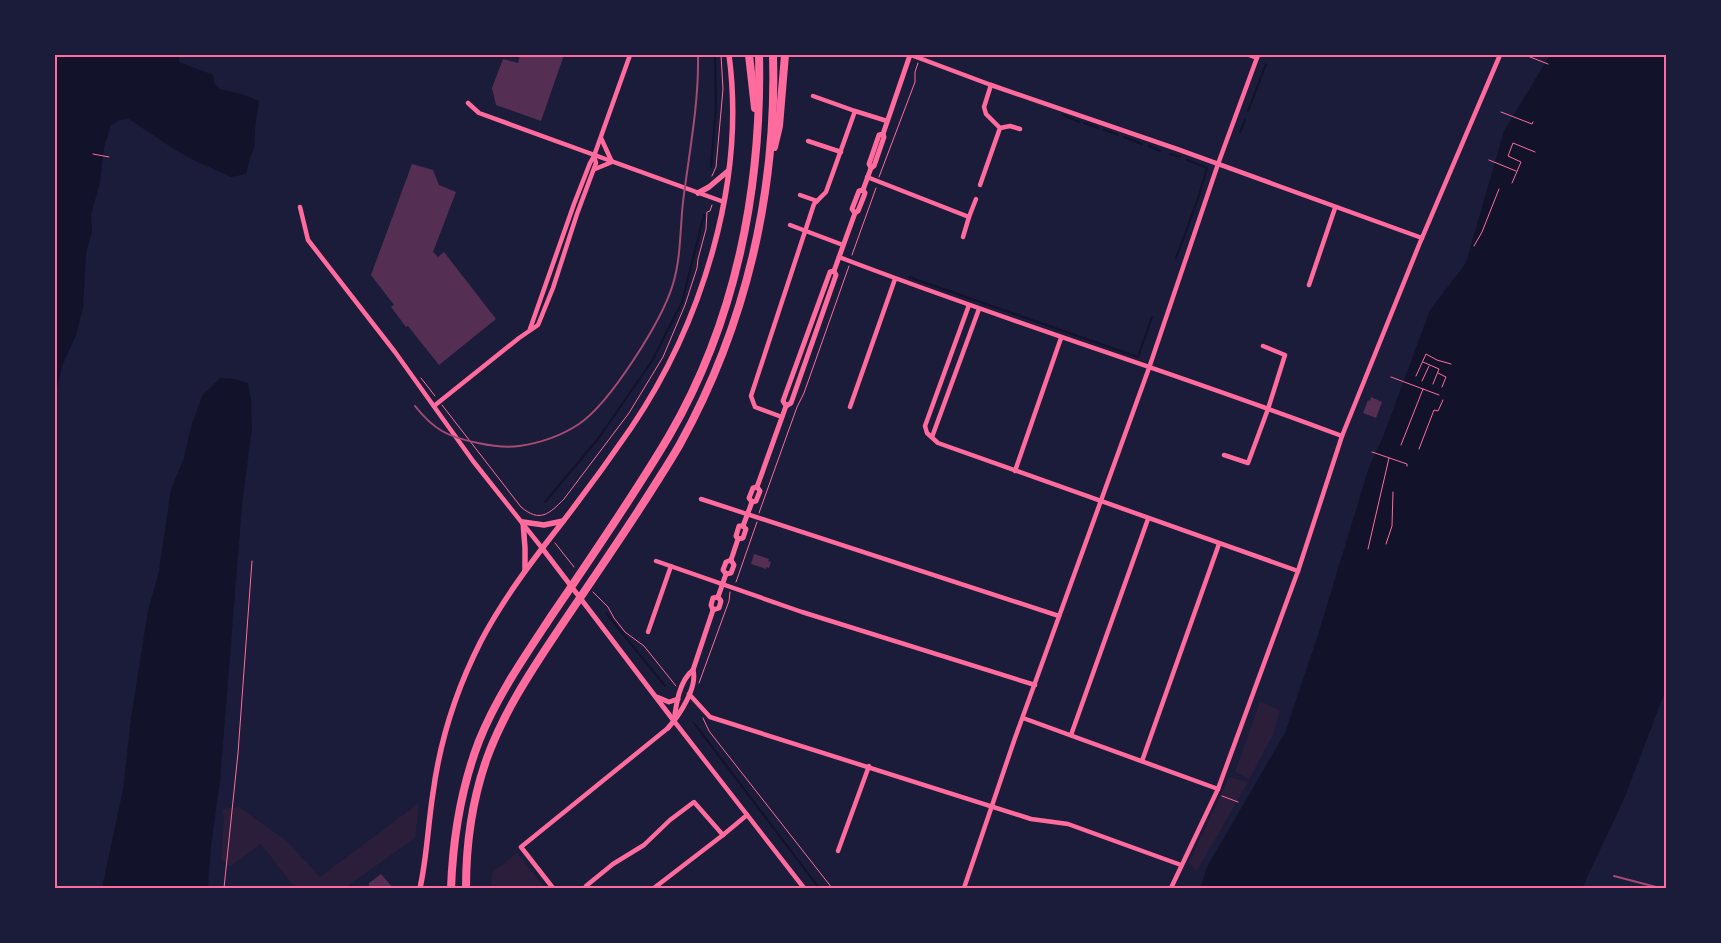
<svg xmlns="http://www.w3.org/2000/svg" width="1721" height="943" font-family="Lato,sans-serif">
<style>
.green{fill:#2a1e3b}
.water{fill:#12122b}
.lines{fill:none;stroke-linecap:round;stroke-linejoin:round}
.stream{stroke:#12122b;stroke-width:2}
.building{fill:#542f53}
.path{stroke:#ff6b9d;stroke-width:1}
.minor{stroke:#ff6b9d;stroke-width:4.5}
.tertiary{stroke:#ff6b9d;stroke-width:5}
.secondary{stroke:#ff6b9d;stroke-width:5.5}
.motorway{stroke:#ff6b9d;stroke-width:8}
.rail{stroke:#a44b75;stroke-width:2}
.neatline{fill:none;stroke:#ff6b9d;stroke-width:2}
</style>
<rect width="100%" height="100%" fill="#1b1b3a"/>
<g class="green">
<polygon points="1260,702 1280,710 1273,735 1249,779 1235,772"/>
<polygon points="1229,777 1248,782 1197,871 1189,863"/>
<polygon points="419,803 415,838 345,888 295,888 261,844 229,867 221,858 224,820 222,809 239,807 287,841 320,877"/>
<polygon points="517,853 545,888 491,888 492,873"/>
</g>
<g class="water">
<polygon points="55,55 179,55 179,62 213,75 215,84 220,89 245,95 259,101 255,129 254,148 249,161 246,174 231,177 200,163 177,151 129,119 120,120 111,125 104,147 100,182 91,215 92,231 86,253 83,308 76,335 63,364 55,394"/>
<polygon points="1550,55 1666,55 1666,689 1624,799 1582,888 1200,888 1207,867 1285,733 1318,635 1369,467 1383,437 1430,310 1466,263 1504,131"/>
<polygon points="220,378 234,379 248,383 251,400 252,428 242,505 220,781 211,846 208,888 102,888 123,790 131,718 148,611 159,571 171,489 184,458 191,427 202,396"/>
</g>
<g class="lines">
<g class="stream">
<polyline points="1248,111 1266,64"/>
<polyline points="1063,115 1079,122"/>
<polyline points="1084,123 1098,128"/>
<polyline points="1104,130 1118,135"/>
<polyline points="1240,132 1245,120"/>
<polyline points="1124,137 1142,144"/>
<polyline points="1149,146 1160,151"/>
<polyline points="1170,154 1180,157"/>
<polyline points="711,167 716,108 715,55"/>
<polyline points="1176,258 1198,199 1207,168 1187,160"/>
<polyline points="909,277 1138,357 1152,317"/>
<polyline points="545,502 598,439 652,361 682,302 704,215"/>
<polyline points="606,613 665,686"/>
<polyline points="694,723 819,888"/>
</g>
</g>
<g class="building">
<polygon points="520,55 564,55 541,121 496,105 492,88 503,59 518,63"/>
<polygon points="412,164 433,170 439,185 456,192 433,252 438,257 444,252 496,319 439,365 408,326 406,327 391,307 394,305 371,275"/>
<polygon points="1371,397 1382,402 1376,418 1363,413 1368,400 1370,401"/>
<polygon points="754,554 769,559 768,561 771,562 769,568 766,567 766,569 751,564"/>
<polygon points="381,874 393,888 369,888 369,883"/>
</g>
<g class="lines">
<g class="path">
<polyline points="1525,55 1548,64"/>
<polyline points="1501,112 1532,124 1533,122"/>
<polyline points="93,154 109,157"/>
<polyline points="1489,160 1516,171"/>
<polyline points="712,176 716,167 723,89 721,55"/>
<polyline points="879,177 915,82 915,72 918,63"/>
<polyline points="1512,183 1521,162 1508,156 1513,143 1535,152"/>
<polyline points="1474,246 1482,232 1499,189"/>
<polyline points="852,255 876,188"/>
<polyline points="1423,362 1439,369 1433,384"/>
<polyline points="1438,373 1446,377 1442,387"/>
<polyline points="1416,376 1426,354 1437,360 1451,364"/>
<polyline points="1391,377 1439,395"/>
<polyline points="421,378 435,396"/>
<polyline points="1422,381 1429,366"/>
<path d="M 442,405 L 521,507 C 540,523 549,514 564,499 L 629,413 L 663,357 L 685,305 L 697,268 L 698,259 L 706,229 L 707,212 L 710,211 L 712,205"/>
<polyline points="1401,445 1423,389"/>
<polyline points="1419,449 1434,410 1438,411 1443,400"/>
<polyline points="1372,452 1407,464 1407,466"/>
<polyline points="759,513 797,407 804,393 849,266"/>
<polyline points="555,543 574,567"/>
<polyline points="1386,544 1392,526 1393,492"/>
<polyline points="1368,549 1389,458"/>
<polyline points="736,582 757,522"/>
<polyline points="593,592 608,607 614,618 625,632 644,646 676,686"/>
<polyline points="699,683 729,601 730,592"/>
<polyline points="703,718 709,731 832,888"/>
<polyline points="1222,796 1238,802"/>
<polyline points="224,888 238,753 252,561"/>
</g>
<g class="minor">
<polyline points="911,55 991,85 1177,149 1422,238"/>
<polyline points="1249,55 1257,58"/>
<polyline points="813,96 855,111"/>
<polyline points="468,103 479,113 724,202"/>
<polyline points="1000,128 1010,126 1020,129"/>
<polyline points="808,141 841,152"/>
<polyline points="595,169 612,162 601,138"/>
<polyline points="867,177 969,217 976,199"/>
<polyline points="980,185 1000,128 986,114 984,107 991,85"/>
<polyline points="800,195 817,201"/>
<polyline points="300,207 308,240 395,352 473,461 542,548"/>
<polyline points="790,225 843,245"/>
<polyline points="963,237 969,217"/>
<path d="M 839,257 C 1005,321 1176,373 1342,436"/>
<polyline points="1309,285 1335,208"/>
<polyline points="969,305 925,426 927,433 938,443 1298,571"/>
<polyline points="530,329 574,204 590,163 594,156 630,55"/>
<polyline points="434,406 519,338 538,325 553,288 577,214 596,163 594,156"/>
<polyline points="850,407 895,279"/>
<polyline points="782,417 755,407 751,396 814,204 826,192 855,111 887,121"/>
<polyline points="932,437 979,309"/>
<polyline points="1224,455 1248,463 1268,409 1285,355 1263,346"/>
<polyline points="1015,471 1061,338"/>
<polyline points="701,499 1059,616"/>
<polyline points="656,561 802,612 1035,685"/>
<polyline points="648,632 671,566"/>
<polyline points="689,694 710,717 1031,819 1068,824 1181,865"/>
<polyline points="1023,718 1218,789"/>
<polyline points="674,721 804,888"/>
<polyline points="1071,735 1148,519"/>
<polyline points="1142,761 1219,544"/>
<polyline points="838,851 869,766"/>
<polyline points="553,888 521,847 668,728"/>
<polyline points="587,888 586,886 613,864 644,845 670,820 694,802 723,835 747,815"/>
<polyline points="654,888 723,835"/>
<polyline points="964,888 1015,738 1149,368 1218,164 1258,55"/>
<polyline points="1171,888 1218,789 1298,571 1342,436 1419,245 1500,55"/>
</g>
<g class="tertiary">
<polyline points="871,168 869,164 879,135 883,134 910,55"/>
<polyline points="855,213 852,209 859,191 863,190"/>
<polyline points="786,406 783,401 830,272 834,271"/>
<polyline points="752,502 749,498 753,488 757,487"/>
<polyline points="738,539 736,536 739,526 743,526 752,502 756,501 760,491 757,487 786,406 791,403 836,275 834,271 855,213 858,211 864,196 865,193 863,190 871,168 874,166 884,137 883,134"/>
<polyline points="542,548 674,721"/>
<polyline points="726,574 731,573 734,565 731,560"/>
<polyline points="713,610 711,605 713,598 718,597"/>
<polyline points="657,697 669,702 678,699"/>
<path d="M 674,721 C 676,705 679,681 693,670 L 713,610 L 719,608 L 721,601 L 718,597 L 726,574 L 723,570 L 726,562 L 731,560 L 738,539 L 743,538 L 746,529 L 743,526"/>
<path d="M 668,728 C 679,716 698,687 693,670"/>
</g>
<g class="secondary">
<polyline points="698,193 709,187 728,171"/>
<polyline points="525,570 525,548 523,522 544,525 563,521"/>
<path d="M 420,888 C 427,857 428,824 433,793 C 440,740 457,688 481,641 C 503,599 532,561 561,524 C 585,493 609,460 631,428 C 702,323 746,182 729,55"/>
</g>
<g class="motorway">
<polyline points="749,55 755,108"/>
<polyline points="774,147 779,126 785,55"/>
<path d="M 451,888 C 453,838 461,788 479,741 C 497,696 525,656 552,615 C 592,556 633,497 669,436 C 736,321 762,187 759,55"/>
<path d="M 466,888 C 466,844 472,800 487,758 C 503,714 529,674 555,635 C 587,587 620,540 651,491 C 661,475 671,460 680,444 C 746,325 777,191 773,55"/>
</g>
<g class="rail">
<path d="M 415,406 C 434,430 448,437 478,443 C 492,446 505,448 519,446 C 540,443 561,436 579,424 C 610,403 662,321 673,284 C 681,258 680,229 683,202 C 689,153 699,104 698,55"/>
<polyline points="1614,876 1660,888"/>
</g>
</g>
<rect width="1721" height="943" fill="none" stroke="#1b1b3a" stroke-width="112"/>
<rect x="56" y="56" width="1609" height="831" class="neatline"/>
</svg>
